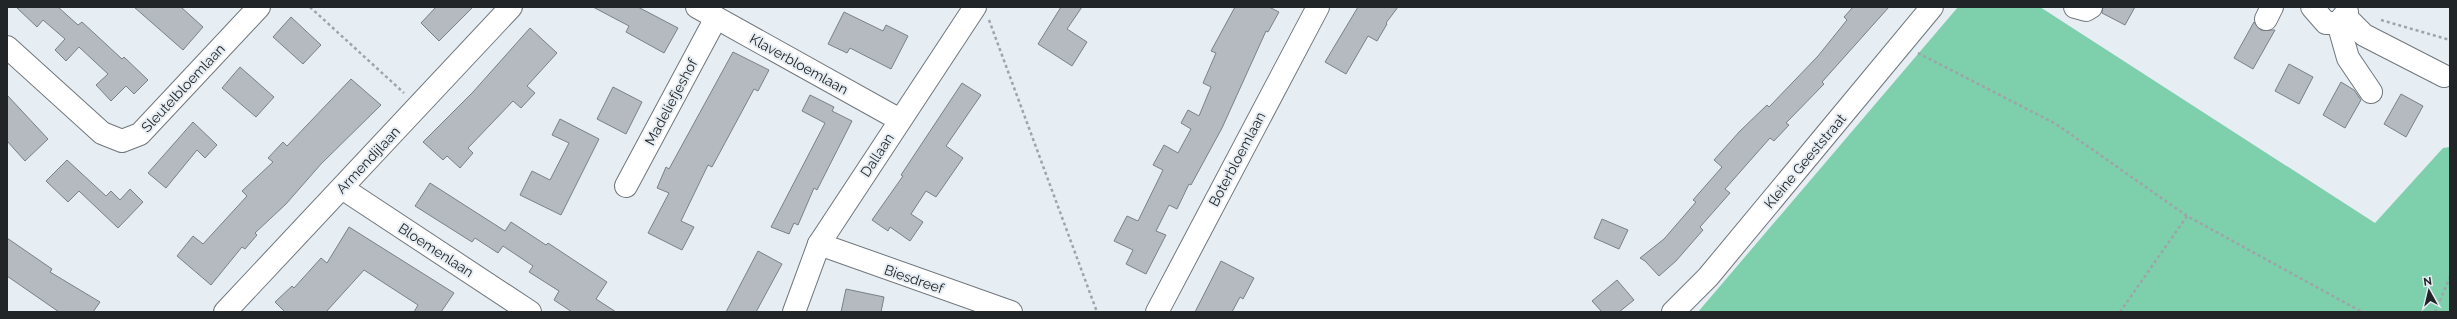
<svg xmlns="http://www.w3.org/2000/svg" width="2457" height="319" font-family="Raleway,sans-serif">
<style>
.green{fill:#7ecfac}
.building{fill:#b4bac0;stroke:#7b8287}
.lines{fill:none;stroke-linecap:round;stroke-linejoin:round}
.minor-casing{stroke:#70777c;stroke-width:24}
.path{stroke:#9ea4a8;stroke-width:2.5;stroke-dasharray:3 3;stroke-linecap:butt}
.minor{stroke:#fff;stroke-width:22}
.labels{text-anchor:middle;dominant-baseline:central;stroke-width:4;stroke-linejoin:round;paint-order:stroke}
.street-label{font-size:14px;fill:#222527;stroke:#e6edf3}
</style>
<rect width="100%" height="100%" fill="#e6edf3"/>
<polygon class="green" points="1958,7 2040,7 2375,223 2443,148 2450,147 2450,312 1698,312"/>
<g class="building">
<polygon points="16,7 58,7 78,25 82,22 122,59 124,57 148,80 134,94 126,86 111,101 96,85 108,74 79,47 66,61 55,50 65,39 43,20 37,27"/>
<polygon points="134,7 181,7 203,27 183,50"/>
<polygon points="436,7 473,7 439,41 421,23"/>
<polygon points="593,7 638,7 678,28 664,53 626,32 629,26"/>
<polygon points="1061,7 1082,7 1067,29 1087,42 1072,66 1038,44"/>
<polygon points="1235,7 1269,7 1279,12 1268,32 1266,31 1222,128 1191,185 1189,184 1177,209 1169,205 1156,231 1166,235 1146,274 1126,264 1133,250 1114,241 1127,216 1138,221 1163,170 1153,165 1164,145 1178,153 1191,129 1181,123 1188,110 1199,116 1211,87 1203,83 1216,53 1211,51"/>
<polygon points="1358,7 1398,7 1386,23 1387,24 1377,41 1368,36 1346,74 1325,62"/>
<polygon points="1853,7 1889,7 1822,82 1824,84 1786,123 1789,125 1774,141 1770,138 1725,189 1730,193 1700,227 1703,230 1676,261 1659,276 1645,261 1640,258 1664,239 1696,202 1693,200 1722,167 1714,160 1740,131 1767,105 1769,107 1818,56 1847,20 1844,17"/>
<polygon points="2103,7 2135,7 2125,25 2102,13"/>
<polygon points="844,12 883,31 886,25 908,36 891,69 850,48 847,53 828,44"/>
<polygon points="291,17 321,45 303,64 273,37"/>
<polygon points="2254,22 2261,30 2275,30 2253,69 2234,58"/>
<polygon points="530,28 557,53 527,86 535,93 521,108 513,101 468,148 473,153 460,168 447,156 443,160 423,142 473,92"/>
<polygon points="733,52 769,70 758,91 754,89 712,167 708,165 681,221 694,227 682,250 648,233 669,193 657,188 666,167 669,169"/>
<polygon points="2289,64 2313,77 2299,104 2275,91"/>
<polygon points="240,67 274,97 256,117 222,88"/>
<polygon points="351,79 381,105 321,164 286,204 255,233 257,235 245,249 242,247 211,285 177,256 193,236 203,244 247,196 242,191 273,162 268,158 283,142 287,146"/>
<polygon points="2341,82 2354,90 2361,100 2345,128 2323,115"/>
<polygon points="962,83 981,95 946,146 963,158 936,197 926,191 911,214 923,222 910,241 890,227 888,231 872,220 903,176 901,175"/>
<polygon points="613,87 642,102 626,134 597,119"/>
<polygon points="2401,94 2423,106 2406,137 2384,124"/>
<polygon points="7,95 48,139 25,161 7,141"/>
<polygon points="810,95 834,107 832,111 852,121 817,190 814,188 798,225 794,223 789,234 771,227 825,123 802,111"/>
<polygon points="560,119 599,139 561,215 520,195 532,171 550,180 569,143 552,135"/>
<polygon points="193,122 217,145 205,158 197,150 166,188 148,173"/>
<polygon points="67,160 106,196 111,191 120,200 130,189 143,202 118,228 79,191 68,202 46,181"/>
<polygon points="430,183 505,231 511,222 546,245 548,243 607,282 596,299 616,312 572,312 554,300 559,291 529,272 533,266 503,246 498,253 475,238 472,242 415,206"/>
<polygon points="1602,219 1628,230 1619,249 1594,238"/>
<polygon points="349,227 454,293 441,312 414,312 418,305 364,270 326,312 285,312 275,302 292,286 294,288 321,258 327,263"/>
<polygon points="7,238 52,269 50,272 100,302 93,312 59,312 7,276"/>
<polygon points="758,251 782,264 756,312 726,312"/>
<polygon points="1221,261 1254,278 1243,299 1240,297 1232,312 1195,312"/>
<polygon points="1617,280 1634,300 1619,312 1602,312 1592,301"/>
<polygon points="846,289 884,297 881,312 841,312"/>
</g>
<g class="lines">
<defs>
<g id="minor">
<polyline points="697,7 900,120"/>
<polyline points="2075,7 2086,10 2091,7"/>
<polyline points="2312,7 2326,23 2338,23 2347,12"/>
<polyline points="2345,16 2364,35 2444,76"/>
<polyline points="2266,19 2272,7"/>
<polyline points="2338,23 2348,58 2371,92"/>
<polyline points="7,47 102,133 122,141 140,134 259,7"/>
<polyline points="626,186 716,18"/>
<polyline points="342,188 530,312"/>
<polyline points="819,244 1011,312"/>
<polyline points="225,312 511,7"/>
<polyline points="794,312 819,244 975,7"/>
<polyline points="1157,312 1318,7"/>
<polyline points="1673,312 1708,277 1932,7"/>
</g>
</defs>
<use href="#minor" class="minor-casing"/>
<g class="path">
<polyline points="310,7 404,93"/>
<polyline points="989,20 1097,312"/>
<polyline points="2381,20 2450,40"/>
<polyline points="1918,53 2056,124 2187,216 2362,312"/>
<polyline points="2120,312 2187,216"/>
<polyline points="2435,312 2450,277"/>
</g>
<use href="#minor" class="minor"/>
</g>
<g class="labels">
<g class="street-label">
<text transform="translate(799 64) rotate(29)">Klaverbloemlaan</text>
<text transform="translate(183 88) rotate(-47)">Sleutelbloemlaan</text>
<text transform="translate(671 102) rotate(-62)">Madeliefjeshof</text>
<text transform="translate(877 155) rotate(-57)">Dallaan</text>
<text transform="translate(1237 159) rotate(-62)">Boterbloemlaan</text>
<text transform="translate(368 160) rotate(-47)">Armendijlaan</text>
<text transform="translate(1805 161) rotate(-50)">Kleine Geeststraat</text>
<text transform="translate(436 250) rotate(33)">Bloemenlaan</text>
<text transform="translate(914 279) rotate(19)">Biesdreef</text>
</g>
</g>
<rect width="2457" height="319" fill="none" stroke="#222527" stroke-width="16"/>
<g transform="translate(2429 291) rotate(352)" stroke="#e6edf3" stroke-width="3" paint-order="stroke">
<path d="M0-3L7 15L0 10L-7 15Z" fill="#222527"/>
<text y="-6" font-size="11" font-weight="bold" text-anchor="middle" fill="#222527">N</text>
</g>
</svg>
